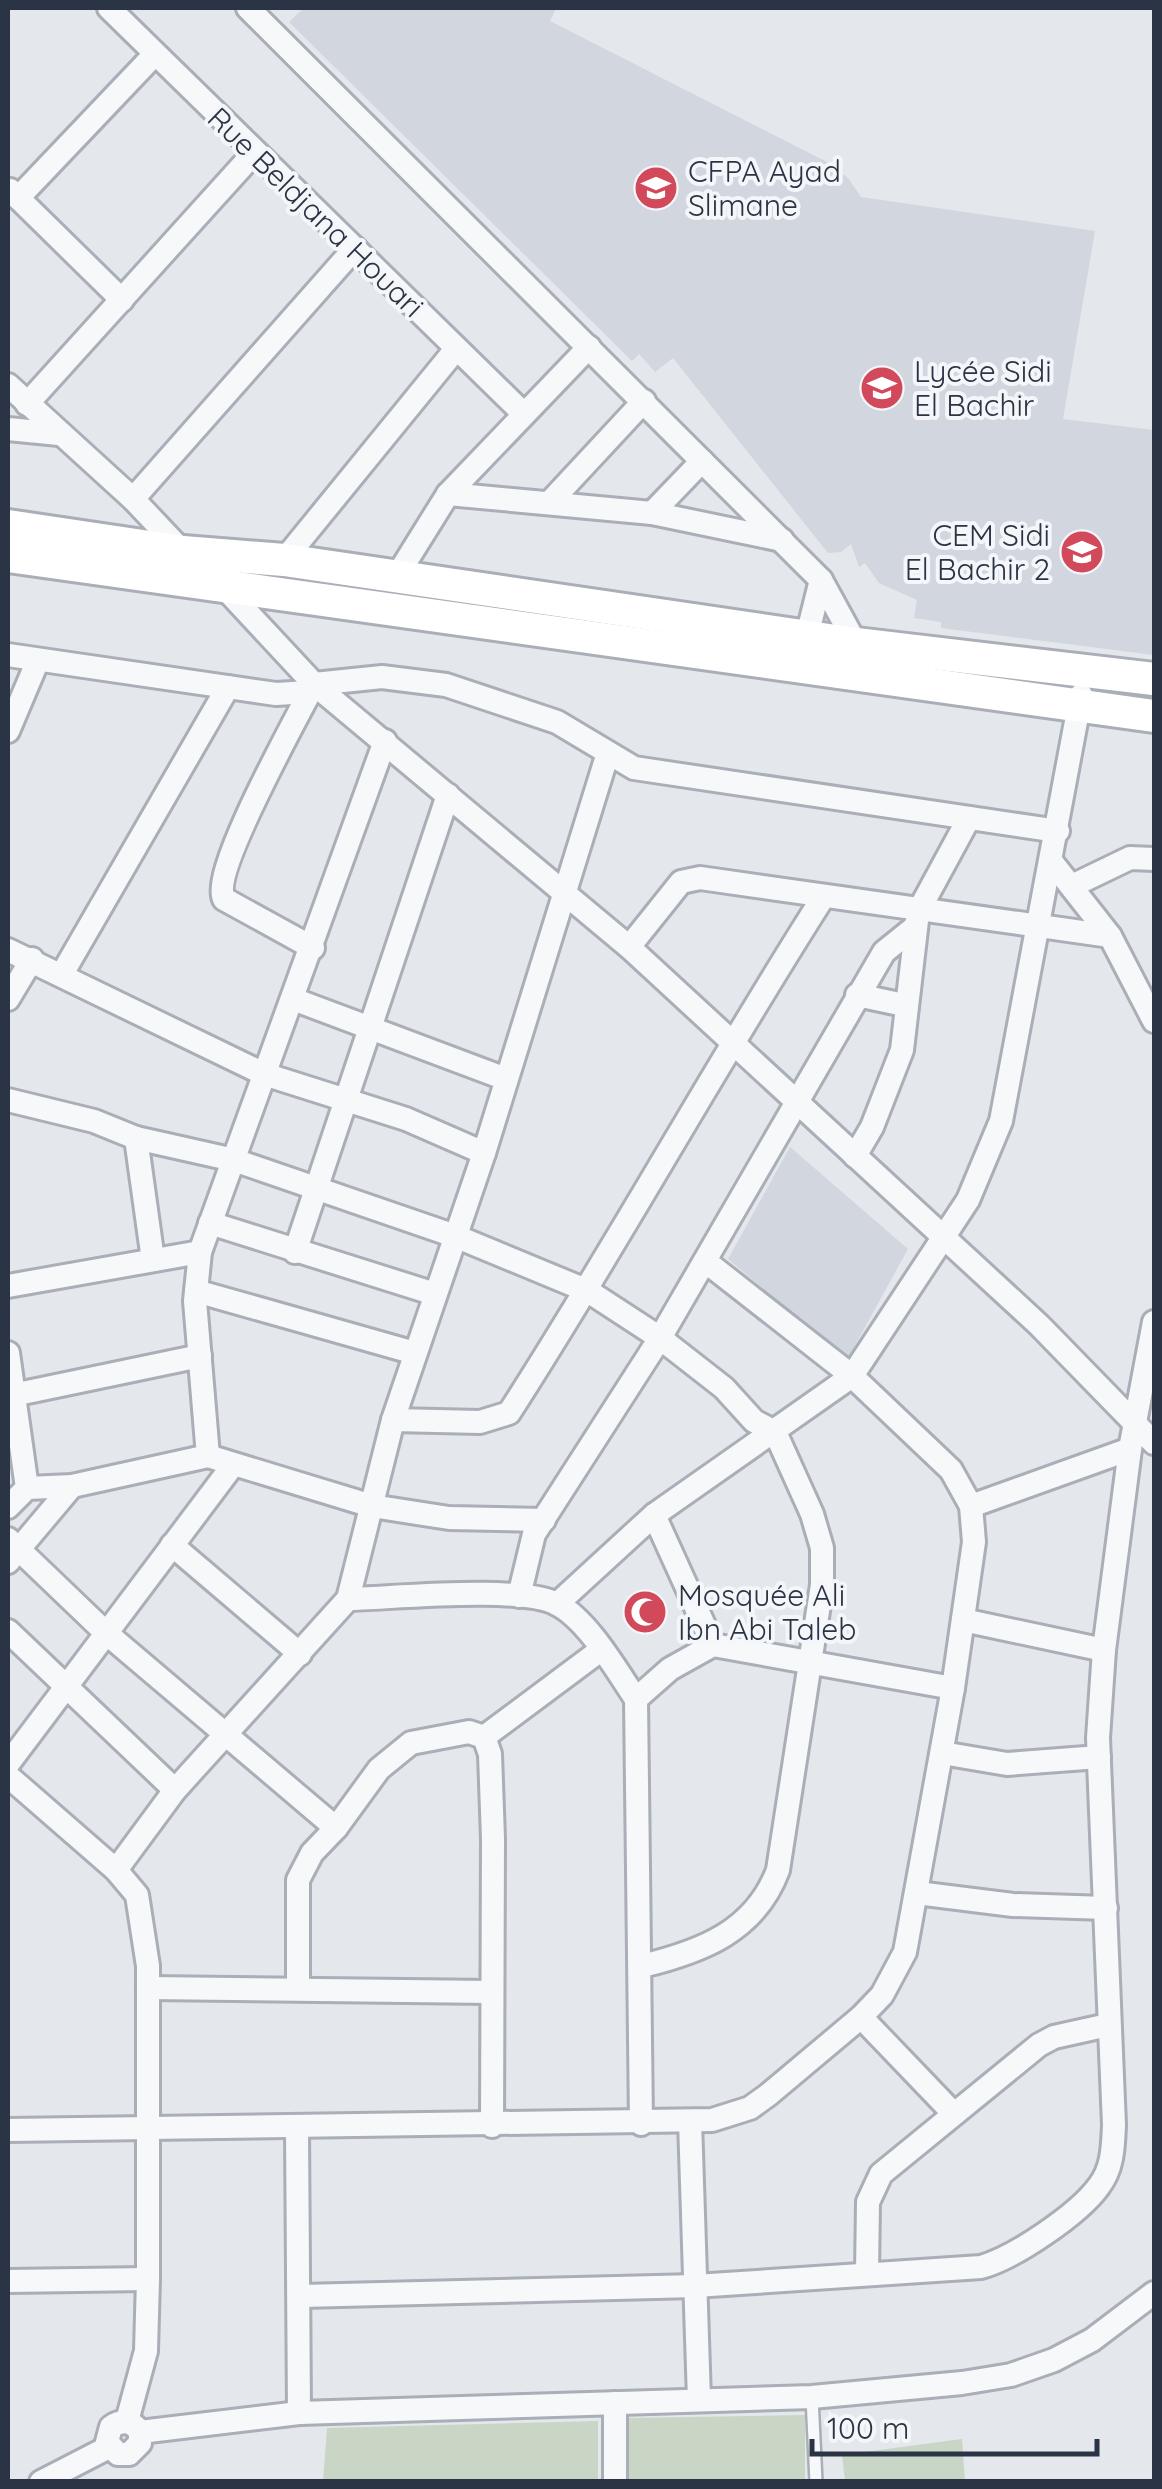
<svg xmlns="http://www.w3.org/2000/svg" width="1162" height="2489" font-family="Quicksand,sans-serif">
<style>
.built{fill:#d2d6de}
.green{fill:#c9d6c5}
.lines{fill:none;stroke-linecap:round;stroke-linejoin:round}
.lane-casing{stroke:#a9aeb7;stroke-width:16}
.street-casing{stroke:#a9aeb7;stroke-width:28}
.secondary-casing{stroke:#a9aeb7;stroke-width:38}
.lane{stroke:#f7f8fa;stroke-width:11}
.street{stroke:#f7f8fa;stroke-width:22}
.secondary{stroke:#fff;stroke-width:32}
.labels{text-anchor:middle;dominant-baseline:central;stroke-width:8;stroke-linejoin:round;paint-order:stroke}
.poi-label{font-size:30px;fill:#2b3445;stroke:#f4f6f9;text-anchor:start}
.street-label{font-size:30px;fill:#2b3445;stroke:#f4f6f9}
</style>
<rect width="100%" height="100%" fill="#e4e7ec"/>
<g class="built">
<polygon points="304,8 556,8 550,21 827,162 848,178 861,197 1095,231 1063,419 1154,430 1154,655 941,628 941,622 914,618 917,600 879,583 865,563 859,567 851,544 841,552 828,553 673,358 655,372 639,354 632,361 289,22"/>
<polygon points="790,1147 908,1249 847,1360 728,1259"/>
</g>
<g class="green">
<polygon points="805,2415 805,2481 628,2481 629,2418"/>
<polygon points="598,2421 598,2481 323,2481 327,2428"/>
<polygon points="962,2439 965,2481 845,2481 842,2455"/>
</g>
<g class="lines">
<defs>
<polyline id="lane" points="812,2397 816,2482"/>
<g id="street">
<polyline points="109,8 524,414"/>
<polyline points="248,8 821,580"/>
<polyline points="10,190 122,300"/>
<polyline points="18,198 155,54"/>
<polyline points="8,385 133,499 184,553"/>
<polyline points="27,404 254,153"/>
<polyline points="8,429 59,434"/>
<polyline points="448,494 652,513 782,540"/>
<polyline points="133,499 355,248"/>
<polyline points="551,501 644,401"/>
<polyline points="652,513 702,461"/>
<polyline points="284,560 456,349"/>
<polyline points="395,579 448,494 589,347"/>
<polyline points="220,583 314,684 629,947 1039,1325 1154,1443"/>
<polyline points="807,636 821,580 856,644"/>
<polyline points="8,655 276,694 310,692"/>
<polyline points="8,731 38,660"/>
<polyline points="1051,861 1110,936 1154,1021"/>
<polyline points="1074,885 1130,858 1154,859"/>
<polyline points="629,947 681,882 700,878 1110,936"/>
<path d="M 313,948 L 224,899 C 210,872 297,718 314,684 L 382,677 L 446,685 L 557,722 L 634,768 L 1058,831"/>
<polyline points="8,950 264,1074 406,1119 484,1153"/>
<polyline points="62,974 228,687"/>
<polyline points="857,995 904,1005"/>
<polyline points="8,999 32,959"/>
<polyline points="293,999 506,1079"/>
<path d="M 8,1100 L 94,1121 L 136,1138 L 234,1160 L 455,1236 L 588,1291 L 660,1338 L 724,1388 L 754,1421 L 775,1432 L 812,1514 L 822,1548 L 822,1585 L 778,1870 C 755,1932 700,1952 642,1966"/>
<polyline points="136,1138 153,1260"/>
<polyline points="855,1156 872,1127 902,1050 918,912 969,818"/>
<polyline points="210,1223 435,1294"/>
<polyline points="295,1252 448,795"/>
<polyline points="8,1286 200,1252"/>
<polyline points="196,1291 415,1353"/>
<polyline points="8,1353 27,1488"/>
<polyline points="8,1396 200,1356"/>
<path d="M 393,1420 L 480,1422 L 509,1413 C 618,1244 714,1068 822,899"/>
<polyline points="208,1456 195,1301 200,1252 385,741"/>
<polyline points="971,1506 1130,1449"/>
<polyline points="8,1507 27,1488 72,1486 208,1456 372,1506 449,1518 544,1520"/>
<polyline points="654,1515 713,1645 953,1688"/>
<polyline points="8,1539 105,1632 336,1828"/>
<polyline points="172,1545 300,1654"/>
<polyline points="8,1562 72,1486"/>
<polyline points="519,1596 534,1534 660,1338 884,952 915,927"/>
<path d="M 348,1599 C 393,1598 522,1585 557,1604 C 588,1620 617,1671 636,1699 L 641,2124"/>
<polyline points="557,1604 654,1515 852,1376 968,1200 1001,1121 1081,695"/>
<polyline points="963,1620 1104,1650"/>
<polyline points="8,1631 175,1790"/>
<polyline points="636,1699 670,1669 713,1645"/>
<polyline points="484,1737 602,1649"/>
<polyline points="942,1753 1007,1764 1099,1757"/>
<polyline points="8,1764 233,1465"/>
<polyline points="8,1776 116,1870 137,1895 148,1966 148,2279 146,2351 127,2421"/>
<polyline points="116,1870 175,1790 348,1599 393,1420 484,1153 607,756"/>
<polyline points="917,1893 1013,1905 1106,1908"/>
<polyline points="148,1988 492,1992"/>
<polyline points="298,1989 298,1880 312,1853 336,1828 379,1769 411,1743 469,1732 484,1737 490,1754 493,1839 492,2126"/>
<polyline points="861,2017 954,2114"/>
<polyline points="690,2121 699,2400"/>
<polyline points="297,2129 299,2413"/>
<polyline points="8,2130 712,2120 750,2108 768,2095 861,2017 882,1995 905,1952 953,1688 974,1542 971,1506 951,1470 852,1376 705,1261"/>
<polyline points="867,2273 868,2202 881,2174 1039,2045 1054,2037 1108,2025"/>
<polyline points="8,2281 148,2279"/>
<path d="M 301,2296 L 695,2286 L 981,2267 C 1014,2258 1079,2214 1099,2186 C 1113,2168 1113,2146 1114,2125 L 1098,1738 L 1104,1650 L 1130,1449 L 1154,1322"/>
<polyline points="615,2403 615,2482"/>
<path d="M 140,2432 L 140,2443 L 129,2454 L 118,2454 L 107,2442 L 111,2427 C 122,2419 133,2421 140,2432 L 299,2413 L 812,2397 L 962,2383 L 1011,2375 L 1054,2360 L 1092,2340 L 1154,2293"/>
<polyline points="41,2482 109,2447"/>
</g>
<g id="secondary">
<polyline points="8,526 183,552 284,560 856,644 1154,679"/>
<polyline points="8,556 1154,716"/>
</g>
</defs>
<use href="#lane" class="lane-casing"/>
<use href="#street" class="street-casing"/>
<use href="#secondary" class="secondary-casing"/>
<use href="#lane" class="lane"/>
<use href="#street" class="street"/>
<use href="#secondary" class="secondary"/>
</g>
<defs>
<symbol id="university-disc" viewBox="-11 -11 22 22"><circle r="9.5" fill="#d1495b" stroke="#f4f6f9"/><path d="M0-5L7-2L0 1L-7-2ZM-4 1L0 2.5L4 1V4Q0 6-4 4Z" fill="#fff"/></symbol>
<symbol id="school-disc" viewBox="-11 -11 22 22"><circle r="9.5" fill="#d1495b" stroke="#f4f6f9"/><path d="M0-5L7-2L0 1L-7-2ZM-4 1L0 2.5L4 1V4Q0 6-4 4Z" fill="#fff"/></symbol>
<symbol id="mosque-disc" viewBox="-11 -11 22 22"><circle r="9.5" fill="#d1495b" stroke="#f4f6f9"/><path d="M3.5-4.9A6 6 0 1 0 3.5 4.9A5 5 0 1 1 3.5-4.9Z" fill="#fff"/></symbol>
</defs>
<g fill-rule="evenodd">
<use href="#university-disc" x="631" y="163" width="50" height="50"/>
<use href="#school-disc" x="857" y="363" width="50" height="50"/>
<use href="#school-disc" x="1057" y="527" width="50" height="50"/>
<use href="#mosque-disc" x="620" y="1587" width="50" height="50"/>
</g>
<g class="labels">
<g class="poi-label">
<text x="688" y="171">CFPA Ayad<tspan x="688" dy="34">Slimane</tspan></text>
<text x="914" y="371">Lycée Sidi<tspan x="914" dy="34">El Bachir</tspan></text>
<text x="1050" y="535" text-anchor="end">CEM Sidi<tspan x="1050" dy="34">El Bachir 2</tspan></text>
<text x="678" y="1595">Mosquée Ali<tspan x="678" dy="34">Ibn Abi Taleb</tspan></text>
</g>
<g class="street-label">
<text transform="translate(316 212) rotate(44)">Rue Beldjana Houari</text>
</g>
</g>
<rect width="1162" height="2489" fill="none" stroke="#2b3445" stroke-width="20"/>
<path d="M812 2439v15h285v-15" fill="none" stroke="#2b3445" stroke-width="5"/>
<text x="827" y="2439" font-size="30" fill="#2b3445" stroke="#f4f6f9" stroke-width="8" paint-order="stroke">100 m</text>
</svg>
